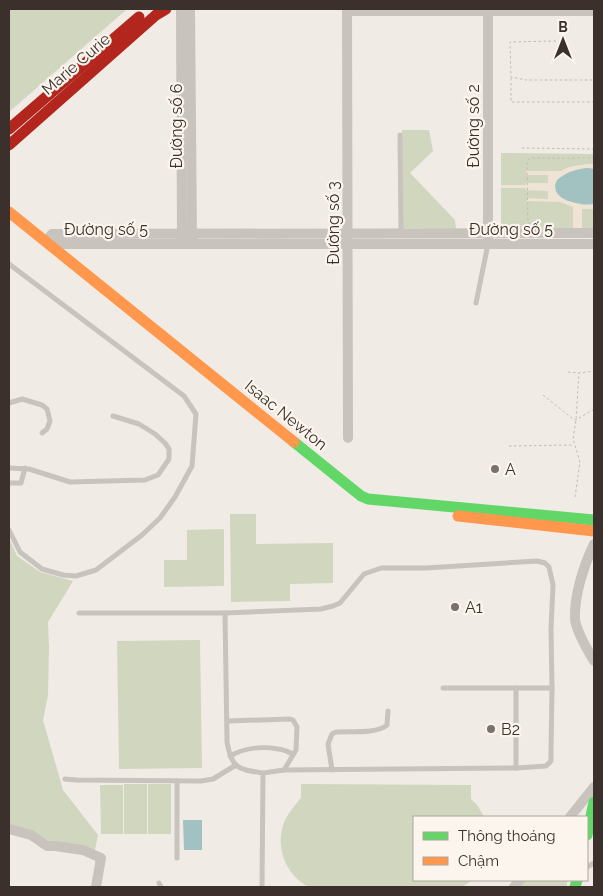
<svg xmlns="http://www.w3.org/2000/svg" width="603" height="896" font-family="Raleway,sans-serif">
<style>
.green{fill:#d1d6bf}
.plaza{fill:#eee3d5}
.water{fill:#a1c2c1}
.lines{fill:none;stroke-linecap:round;stroke-linejoin:round}
.path{stroke:#c2bbb6;stroke-width:1;stroke-dasharray:2.5 2.5;stroke-linecap:butt}
.lane{stroke:#c9c3be;stroke-width:5}
.street{stroke:#c9c3be;stroke-width:10}
.fast{stroke:#63d668;stroke-width:11}
.slow{stroke:#ff974d;stroke-width:11}
.jam{stroke:#b3261e;stroke-width:11}
.poi-dot{fill:#7a716c;stroke:#fbf5ee;stroke-width:2}
.labels{text-anchor:middle;dominant-baseline:central;stroke-width:4.5;stroke-linejoin:round;paint-order:stroke}
.street-label{font-size:16px;fill:#3b302b;stroke:#fbf5ee}
.poi-label{font-size:16px;fill:#3b302b;stroke:#fbf5ee;text-anchor:start}
</style>
<rect width="100%" height="100%" fill="#f0ebe5"/>
<g class="green">
<polygon points="9,9 127,9 9,112"/>
<polygon points="402,130 429,130 433,151 410,173 455,220 456,229 403,228"/>
<polygon points="501,153 594,154 594,229 501,228"/>
<polygon points="230,514 256,514 256,544 333,543 333,583 290,584 290,601 231,602"/>
<polygon points="224,529 224,586 164,587 164,560 187,560 187,530"/>
<polygon points="9,538 17,556 40,572 73,581 48,622 49,648 48,695 43,720 63,790 98,835 95,850 49,841 9,825"/>
<polygon points="200,640 202,768 119,769 117,641"/>
<rect x="124" y="784" width="23" height="50"/>
<rect x="148" y="784" width="23" height="50"/>
<path d="M 301,784 L 471,785 L 471,799 L 478,806 L 484,817 L 414,817 L 414,880 L 473,880 L 462,887 L 309,887 C 285,875 274,845 285,820 C 289,812 295,805 301,798 Z"/>
<polygon points="100,785 123,785 123,834 101,834"/>
<polygon points="523,880 567,880 567,887 517,887"/>
</g>
<polygon class="plaza" points="587,164 594,164 594,169 587,168 555,184 556,191 572,202 584,205 594,204 594,209 582,209 582,228 573,228 573,207 560,202 527,201 527,198 548,199 548,191 526,190 525,188 501,188 501,185 525,185 526,183 548,183 548,175 526,175 526,171 561,171 569,167"/>
<g class="water">
<path d="M 587,168 L 594,169 L 594,204 C 581,206 547,200 557,180 C 566,172 576,169 587,168 Z"/>
<polygon points="183,820 202,820 202,850 184,850"/>
</g>
<g class="lines">
<g class="path">
<polyline points="556,41 510,42 511,77 526,80 594,80"/>
<polyline points="511,78 511,102 594,102"/>
<polyline points="522,148 594,149"/>
<polyline points="528,225 527,165 528,160 531,158 594,158"/>
<polyline points="568,372 579,373 594,371"/>
<polyline points="543,395 573,419 576,420 594,409"/>
<polyline points="509,446 573,445"/>
<polyline points="575,497 580,462 573,439 576,420 579,373"/>
</g>
<g class="lane">
<polyline points="400,135 401,233"/>
<polyline points="9,264 184,396 196,414 192,466 175,497 160,518 142,535 96,570 76,576 63,575 42,569 20,552 9,530"/>
<polyline points="476,303 488,244"/>
<polyline points="9,403 22,399 42,405 47,409 50,421 47,429 42,433"/>
<polyline points="9,468 29,469 70,482 145,480 158,475 169,459 169,449 165,443 155,434 139,424 113,416"/>
<polyline points="9,483 21,483 25,468"/>
<path d="M 79,613 L 225,613 L 227,742 C 232,769 237,769 263,773 L 262,887"/>
<polyline points="225,613 321,609 333,606 340,603 364,574 381,568 426,568 537,561 545,563 549,567 553,585 551,629 552,688 551,752 551,761 546,766 516,768 284,770 263,773"/>
<polyline points="443,688 552,688"/>
<polyline points="227,721 290,719 293,720 297,727 296,750 284,770"/>
<path d="M 230,756 C 244,748 262,746 278,749 C 283,749 288,752 293,754"/>
<polyline points="516,768 516,688"/>
<path d="M 332,770 L 328,744 L 332,734 L 336,732 C 350,731 377,734 387,725 L 388,711"/>
<polyline points="65,779 77,780 201,781 213,779 236,765"/>
<polyline points="177,781 177,858"/>
<polyline points="587,867 594,863"/>
<polyline points="159,883 161,887"/>
</g>
<g class="street">
<polyline points="181,9 182,240"/>
<polyline points="190,9 192,240"/>
<polyline points="347,9 348,438"/>
<polyline points="488,9 488,238"/>
<polyline points="347,11 594,11"/>
<path d="M 594,233 L 52,234 C 49,237 49,238 50,242 L 57,244 L 594,244"/>
<path d="M 594,544 C 584,565 574,595 575,619 C 576,630 588,651 594,661"/>
<polyline points="570,817 594,787"/>
<polyline points="9,829 31,835 47,846 55,846 83,850 101,858 96,887"/>
<polyline points="514,887 520,880"/>
</g>
<g class="fast">
<polyline points="294,442 361,496 368,499 594,520"/>
<polyline points="587,835 594,802"/>
<polyline points="575,887 577,880"/>
</g>
<g class="slow">
<polyline points="9,212 294,442"/>
<polyline points="458,516 594,531"/>
</g>
<g class="jam">
<polyline points="9,129 139,17"/>
<polyline points="9,145 156,15 166,9"/>
</g>
</g>
<g class="poi-dot">
<circle cx="495" cy="469" r="5"/>
<circle cx="455" cy="607" r="5"/>
<circle cx="491" cy="729" r="5"/>
</g>
<g class="labels">
<g class="street-label">
<text transform="translate(76 64) rotate(-41)">Marie Curie</text>
<text transform="translate(176 126) rotate(-90)">Đường số 6</text>
<text transform="translate(473 126) rotate(-90)">Đường số 2</text>
<text transform="translate(333 223) rotate(-90)">Đường số 3</text>
<text x="106" y="229">Đường số 5</text>
<text x="511" y="229">Đường số 5</text>
<text transform="translate(286 415) rotate(39)">Isaac Newton</text>
</g>
<g class="poi-label">
<text x="505" y="469">A</text>
<text x="465" y="607">A1</text>
<text x="501" y="729">B2</text>
</g>
</g>
<rect width="603" height="896" fill="none" stroke="#3b302b" stroke-width="20"/>
<rect x="413" y="816" width="175" height="65" fill="#fbf5ee" stroke="#aea6a0"/>
<rect x="423" y="832" width="25" height="8" fill="#63d668" stroke="#aea6a0"/>
<text x="458" y="841" font-size="15" fill="#3b302b">Thông thoáng</text>
<rect x="423" y="857" width="25" height="8" fill="#ff974d" stroke="#aea6a0"/>
<text x="458" y="866" font-size="15" fill="#3b302b">Chậm</text>
<g transform="translate(563 40)" stroke="#fbf5ee" stroke-width="4" paint-order="stroke">
<path d="M0-4L9 19L0 12L-9 19Z" fill="#3b302b"/>
<text y="-8" font-size="14" font-weight="bold" text-anchor="middle" fill="#3b302b">B</text>
</g>
</svg>
